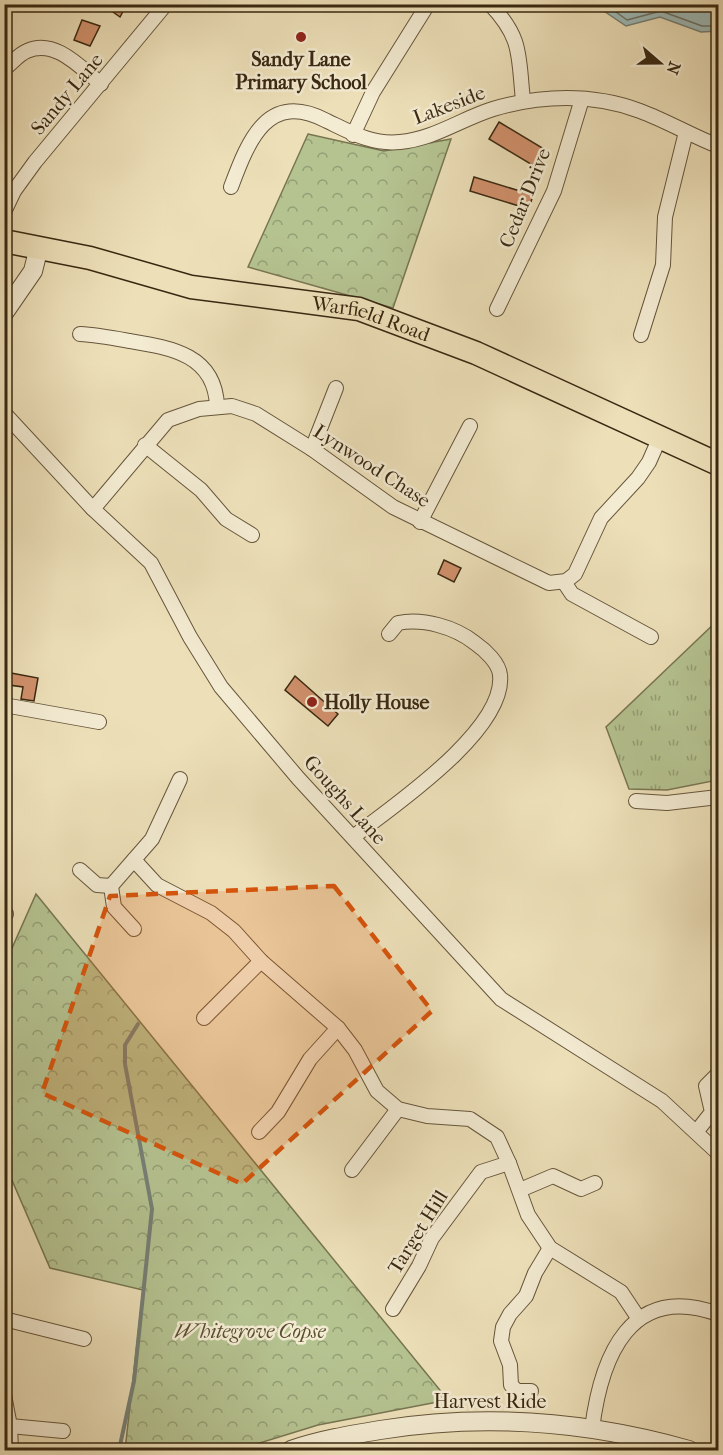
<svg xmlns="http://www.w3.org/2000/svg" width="723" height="1455" font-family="'IM FELL French Canon',serif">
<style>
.grass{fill:url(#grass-tufts);stroke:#777651;stroke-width:1.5}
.forest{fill:url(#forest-crowns);stroke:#777651;stroke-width:1.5}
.water{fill:#9dbbb9;stroke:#758076;stroke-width:1.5}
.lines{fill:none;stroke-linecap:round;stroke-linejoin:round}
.shore{stroke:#6b7265;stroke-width:1.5}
.stream{stroke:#758076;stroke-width:4}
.building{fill:#d1916c;stroke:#392811;stroke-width:1.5}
.minor-casing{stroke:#66563b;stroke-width:16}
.tertiary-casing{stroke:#66563b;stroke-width:20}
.primary-casing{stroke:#392811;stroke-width:25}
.minor{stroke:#f3ebd2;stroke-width:14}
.tertiary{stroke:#f3ebd2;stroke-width:18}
.primary{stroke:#ede0b9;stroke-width:22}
.marked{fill:#d6540c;fill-opacity:0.2;stroke:#d6540c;stroke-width:4.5;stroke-dasharray:12 8;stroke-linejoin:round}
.poi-dot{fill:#8f2418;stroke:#f3ebd2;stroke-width:2}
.labels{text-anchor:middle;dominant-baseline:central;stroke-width:5;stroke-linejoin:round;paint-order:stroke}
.poi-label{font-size:20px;font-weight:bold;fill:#392811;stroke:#f3ebd2}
.street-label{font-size:20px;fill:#392811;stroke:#f3ebd2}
.park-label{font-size:20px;font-style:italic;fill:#584f31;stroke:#f3ebd2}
</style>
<defs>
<pattern id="grass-tufts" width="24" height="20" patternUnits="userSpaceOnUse" patternTransform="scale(1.5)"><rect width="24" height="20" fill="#b5c391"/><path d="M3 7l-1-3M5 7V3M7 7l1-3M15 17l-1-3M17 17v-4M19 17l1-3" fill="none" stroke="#949e75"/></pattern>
<pattern id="forest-crowns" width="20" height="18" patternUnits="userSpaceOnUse" patternTransform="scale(1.5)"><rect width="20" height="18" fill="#b5c391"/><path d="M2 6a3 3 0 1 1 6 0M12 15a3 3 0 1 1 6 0" fill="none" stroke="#949e75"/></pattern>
</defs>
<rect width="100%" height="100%" fill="#ede0b9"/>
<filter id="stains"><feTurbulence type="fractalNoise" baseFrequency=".00333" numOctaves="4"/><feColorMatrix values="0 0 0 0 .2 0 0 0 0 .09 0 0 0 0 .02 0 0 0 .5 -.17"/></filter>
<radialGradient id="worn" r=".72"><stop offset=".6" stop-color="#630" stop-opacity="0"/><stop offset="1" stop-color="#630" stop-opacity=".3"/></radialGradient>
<polygon class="grass" points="718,620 718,780 667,790 629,789 606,727"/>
<g class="forest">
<polygon points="308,134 384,151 451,139 393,308 248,267"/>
<polygon points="36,894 448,1400 318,1425 237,1450 125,1450 143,1290 50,1268 5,1164 5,1130 12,1108 5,1105 5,964"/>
</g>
<polygon class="water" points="595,5 718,5 718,31 701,32 660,17 626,26"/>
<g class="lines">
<polyline class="shore" points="605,4 627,20 661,11 702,26 718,26"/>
<polyline class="stream" points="119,1450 134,1381 152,1209 125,1064 125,1045 138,1024"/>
</g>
<g class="building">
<polygon points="127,4 120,17 103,5 104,4"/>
<polygon points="82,20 100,26 90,46 74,40"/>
<polygon points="499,122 549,152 539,169 489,139"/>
<polygon points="474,177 533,195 529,209 470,191"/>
<polygon points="444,560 461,568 454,582 438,574"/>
<polygon points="11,673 38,678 34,701 21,699 23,687 9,685"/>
<polygon points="295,676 338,714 328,726 285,690"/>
</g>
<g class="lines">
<defs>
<g id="minor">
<path d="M 490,4 C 523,39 518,55 523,100"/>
<path d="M 4,69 C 11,64 19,54 27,51 C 55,38 81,68 101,84"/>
<polyline points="353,135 373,92 428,4"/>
<path d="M 231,187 C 249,139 268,90 327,121 C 350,132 372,145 400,142 C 434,139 461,119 493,109 C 540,95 593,93 640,111 C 667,121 692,136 718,146"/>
<polyline points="4,212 14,191 35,162 166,4"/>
<polyline points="497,309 554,191 582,99"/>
<path d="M 80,334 C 97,335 113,338 130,341 C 172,348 215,355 217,406"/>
<polyline points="641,335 663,265 665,217 686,132"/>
<polyline points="4,413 93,509 151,563 190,637 221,687 298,778 501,999 662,1101 718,1153"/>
<polyline points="145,445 201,490 226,519 252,535"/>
<polyline points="312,449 336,388"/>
<polyline points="93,509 168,420 199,409 232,406 256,414 312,449 393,507 549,583 566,581 575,574 601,518 638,478 649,462 660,437"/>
<polyline points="420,522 470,426"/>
<polyline points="564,582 572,594 651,637"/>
<polyline points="4,705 99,722"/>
<polyline points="636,801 667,803 718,797"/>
<path d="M 353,837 C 392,807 506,730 500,675 C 499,663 485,650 475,643 C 455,627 423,618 398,623 L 389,634"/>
<polyline points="134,860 157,885 211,913 234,931 261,961 338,1028 355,1050 377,1091 398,1109 427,1116 470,1119 497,1137 509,1163 528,1215 550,1248 621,1292 639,1319"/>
<polyline points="80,870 97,885 111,886"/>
<polyline points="4,916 6,914"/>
<polyline points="134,929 114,907 111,886 152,839 180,779"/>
<polyline points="204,1018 261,961"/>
<polyline points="697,1131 712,1112 706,1086 718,1074"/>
<polyline points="259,1132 278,1112 310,1059 338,1028"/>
<polyline points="352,1170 398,1109"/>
<polyline points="520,1190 553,1176 581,1189 595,1183"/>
<polyline points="393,1309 419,1266 432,1238 481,1172 509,1163"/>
<polyline points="4,1319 84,1339"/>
<polyline points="531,1391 517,1391 511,1385 510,1365 501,1341 503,1327 510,1314 526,1296 535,1273 550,1248"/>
<polyline points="4,1395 10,1426 11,1450"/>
<polyline points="10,1426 63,1431"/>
<path d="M 592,1429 C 601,1357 630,1282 718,1314"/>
</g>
<g id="tertiary">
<polyline points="4,313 33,271 39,247"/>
<path d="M 291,1450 C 320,1440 350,1435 380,1430 C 485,1413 587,1421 689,1450"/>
</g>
<g id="primary">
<path id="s1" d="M 4,241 L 90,258 L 191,287 L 359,309 L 476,353 L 718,464"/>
</g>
</defs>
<use href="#minor" class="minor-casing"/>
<use href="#tertiary" class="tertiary-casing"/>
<use href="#primary" class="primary-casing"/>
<use href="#minor" class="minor"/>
<use href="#tertiary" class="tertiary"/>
<use href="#primary" class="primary"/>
</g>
<path class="marked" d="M 334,886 L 432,1011 L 242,1184 L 42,1093 L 110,896 Z"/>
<g class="poi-dot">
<circle cx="301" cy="37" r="6"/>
<circle cx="312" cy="702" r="6"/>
</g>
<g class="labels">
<g class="poi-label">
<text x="301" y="59">Sandy Lane<tspan x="301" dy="23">Primary School</tspan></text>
<text x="324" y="702" text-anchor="start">Holly House</text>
</g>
<g class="street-label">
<text transform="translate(67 94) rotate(-50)">Sandy Lane</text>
<text transform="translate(449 105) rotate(-21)">Lakeside</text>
<text transform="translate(525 198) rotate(-68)">Cedar Drive</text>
<text stroke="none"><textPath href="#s1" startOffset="376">Warfield Road</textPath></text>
<text transform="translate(372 466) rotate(33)">Lynwood Chase</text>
<text transform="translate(345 800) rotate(48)">Goughs Lane</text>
<text transform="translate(418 1232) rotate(-58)">Target Hill</text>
<text x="490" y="1401">Harvest Ride</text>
</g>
<g class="park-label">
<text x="250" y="1331">Whitegrove Copse</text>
</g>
</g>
<rect width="723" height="1455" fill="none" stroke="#ede0b9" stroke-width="24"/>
<rect x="6" y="6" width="711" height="1443" fill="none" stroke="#392811" stroke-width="3"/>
<rect x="12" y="12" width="699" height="1431" fill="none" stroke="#392811" stroke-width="1.5"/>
<g transform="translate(660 63) rotate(110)" stroke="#f3ebd2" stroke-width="4.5" paint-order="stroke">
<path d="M0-4.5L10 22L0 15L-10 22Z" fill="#392811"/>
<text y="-9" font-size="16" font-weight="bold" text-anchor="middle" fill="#392811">N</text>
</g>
<rect width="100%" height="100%" filter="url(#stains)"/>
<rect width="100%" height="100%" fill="url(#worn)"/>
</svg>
